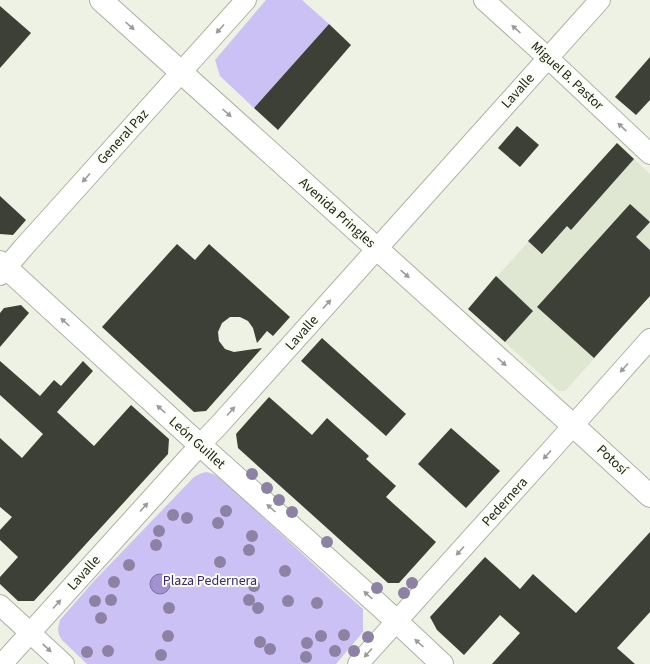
<svg xmlns="http://www.w3.org/2000/svg" width="650" height="664" font-family="'Source Sans 3',sans-serif">
<style>
.built{fill:#dfe6d1}
.green{fill:#ccc1f5}
.water{fill:#a293d0;stroke:#7b719b}
.building{fill:#3d4036}
.lines{fill:none;stroke-linecap:round;stroke-linejoin:round}
.minor-casing{stroke:#adb1a4;stroke-width:22}
.tertiary-casing{stroke:#adb1a4;stroke-width:24}
.secondary-casing{stroke:#adb1a4;stroke-width:24}
.minor{stroke:#fff;stroke-width:20}
.tertiary{stroke:#fff;stroke-width:22}
.secondary{stroke:#fff;stroke-width:22}
.tree{fill:#8e82a4}
.oneway{fill:#9b9c9a}
.labels{text-anchor:middle;dominant-baseline:central;stroke-width:4;stroke-linejoin:round;paint-order:stroke}
.street-label{font-size:14px;fill:#21231e;stroke:#fafff1}
.park-label{font-size:14px;fill:#402770;stroke:#fafff1}
</style>
<rect width="100%" height="100%" fill="#edf2e4"/>
<polygon class="built" points="617,143 650,174 650,296 565,391 559,391 468,309"/>
<g class="green">
<polygon points="266,0 302,0 329,24 254,108 220,76 215,60"/>
<polygon points="207,472 213,474 218,477 241,497 336,585 363,609 363,632 336,664 87,664 62,640 59,635 58,629 60,620 93,582 194,477 202,473"/>
</g>
<circle class="water" cx="160" cy="584" r="10"/>
<g class="building">
<polygon points="0,6 31,33 0,68"/>
<polygon points="329,24 351,45 278,130 254,108"/>
<polygon points="650,57 650,100 636,115 615,97"/>
<polygon points="517,126 539,145 520,167 498,148"/>
<polygon points="617,143 634,159 571,230 567,226 542,254 528,241"/>
<polygon points="0,196 26,220 13,235 0,234"/>
<polygon points="630,204 650,222 636,237 650,250 650,296 594,358 537,307"/>
<polygon points="177,244 195,260 209,244 290,317 273,336 267,331 257,343 253,328 248,321 240,317 230,317 222,323 218,332 219,341 225,349 234,352 262,348 206,411 194,412 102,327"/>
<polygon points="496,276 533,311 505,342 468,309"/>
<polygon points="21,305 29,313 0,347 0,313 4,308"/>
<polygon points="322,338 406,414 386,436 301,361"/>
<polygon points="0,361 40,396 54,380 61,386 83,361 93,371 57,412 94,446 131,405 169,439 168,454 34,601 18,601 0,584 0,577 18,557 0,540 0,530 12,517 0,507 0,438 22,458 43,434 0,395"/>
<polygon points="269,397 312,435 327,418 369,456 366,459 396,486 386,497 436,542 399,583 388,583 238,448 236,434"/>
<polygon points="451,428 500,471 466,508 418,464"/>
<polygon points="650,532 650,612 617,648 635,664 492,664 520,633 500,615 464,655 437,630 430,617 485,557 520,589 533,574 576,613"/>
</g>
<g class="lines">
<defs>
<g id="minor">
<polyline points="484,0 548,58 650,154"/>
<polyline points="0,275 23,248 246,0"/>
<polyline points="0,605 64,664"/>
<polyline points="2,664 200,445 219,425 600,0"/>
<polyline points="358,664 553,448 650,339"/>
</g>
<polyline id="tertiary" points="0,262 181,428 379,605 442,664"/>
<polyline id="secondary" points="101,0 588,439 650,496"/>
</defs>
<use href="#minor" class="minor-casing"/>
<use href="#tertiary" class="tertiary-casing"/>
<use href="#secondary" class="secondary-casing"/>
<use href="#minor" class="minor"/>
<use href="#tertiary" class="tertiary"/>
<use href="#secondary" class="secondary"/>
</g>
<g class="tree">
<circle cx="252" cy="474" r="6"/>
<circle cx="267" cy="488" r="6"/>
<circle cx="279" cy="500" r="6"/>
<circle cx="226" cy="511" r="6"/>
<circle cx="292" cy="512" r="6"/>
<circle cx="173" cy="515" r="6"/>
<circle cx="187" cy="518" r="6"/>
<circle cx="218" cy="523" r="6"/>
<circle cx="159" cy="531" r="6"/>
<circle cx="252" cy="536" r="6"/>
<circle cx="327" cy="542" r="6"/>
<circle cx="156" cy="545" r="6"/>
<circle cx="249" cy="550" r="6"/>
<circle cx="220" cy="562" r="6"/>
<circle cx="129" cy="565" r="6"/>
<circle cx="285" cy="571" r="6"/>
<circle cx="114" cy="582" r="6"/>
<circle cx="412" cy="583" r="6"/>
<circle cx="254" cy="586" r="6"/>
<circle cx="377" cy="588" r="6"/>
<circle cx="404" cy="593" r="6"/>
<circle cx="111" cy="600" r="6"/>
<circle cx="249" cy="600" r="6"/>
<circle cx="95" cy="601" r="6"/>
<circle cx="288" cy="601" r="6"/>
<circle cx="317" cy="603" r="6"/>
<circle cx="169" cy="608" r="6"/>
<circle cx="258" cy="608" r="6"/>
<circle cx="101" cy="618" r="6"/>
<circle cx="344" cy="635" r="6"/>
<circle cx="168" cy="636" r="6"/>
<circle cx="321" cy="636" r="6"/>
<circle cx="368" cy="637" r="6"/>
<circle cx="260" cy="642" r="6"/>
<circle cx="307" cy="643" r="6"/>
<circle cx="270" cy="649" r="6"/>
<circle cx="108" cy="651" r="6"/>
<circle cx="335" cy="651" r="6"/>
<circle cx="354" cy="651" r="6"/>
<circle cx="87" cy="652" r="6"/>
<circle cx="161" cy="655" r="6"/>
<circle cx="306" cy="657" r="6"/>
</g>
<defs><path id="oneway-solid" d="M-6-.8H1V-3.2L6.5 0L1 3.2V.8H-6Z"/></defs>
<g class="oneway">
<use href="#oneway-solid" transform="translate(130 26) rotate(42)"/>
<use href="#oneway-solid" transform="translate(220 29) rotate(132)"/>
<use href="#oneway-solid" transform="translate(516 29) rotate(-138)"/>
<use href="#oneway-solid" transform="translate(227 113) rotate(42)"/>
<use href="#oneway-solid" transform="translate(622 127) rotate(-137)"/>
<use href="#oneway-solid" transform="translate(86 178) rotate(132)"/>
<use href="#oneway-solid" transform="translate(405 274) rotate(42)"/>
<use href="#oneway-solid" transform="translate(327 304) rotate(-48)"/>
<use href="#oneway-solid" transform="translate(65 322) rotate(-138)"/>
<use href="#oneway-solid" transform="translate(502 362) rotate(42)"/>
<use href="#oneway-solid" transform="translate(624 368) rotate(132)"/>
<use href="#oneway-solid" transform="translate(161 409) rotate(-138)"/>
<use href="#oneway-solid" transform="translate(231 411) rotate(-48)"/>
<use href="#oneway-solid" transform="translate(547 455) rotate(132)"/>
<use href="#oneway-solid" transform="translate(144 507) rotate(-48)"/>
<use href="#oneway-solid" transform="translate(271 508) rotate(-138)"/>
<use href="#oneway-solid" transform="translate(460 551) rotate(132)"/>
<use href="#oneway-solid" transform="translate(368 595) rotate(-138)"/>
<use href="#oneway-solid" transform="translate(57 604) rotate(-48)"/>
<use href="#oneway-solid" transform="translate(419 643) rotate(-138)"/>
<use href="#oneway-solid" transform="translate(47 648) rotate(43)"/>
<use href="#oneway-solid" transform="translate(368 653) rotate(132)"/>
</g>
<g class="labels">
<g class="street-label">
<text transform="translate(567 76) rotate(43)">Miguel B. Pastor</text>
<text transform="translate(518 91) rotate(-48)">Lavalle</text>
<text transform="translate(123 137) rotate(-48)">General Paz</text>
<text transform="translate(337 213) rotate(42)">Avenida Pringles</text>
<text transform="translate(302 333) rotate(-48)">Lavalle</text>
<text transform="translate(197 443) rotate(42)">León Guillet</text>
<text transform="translate(612 460) rotate(43)">Potosí</text>
<text transform="translate(505 502) rotate(-48)">Pedernera</text>
<text transform="translate(84 573) rotate(-48)">Lavalle</text>
</g>
<g class="park-label">
<text x="210" y="581">Plaza Pedernera</text>
</g>
</g>
</svg>
